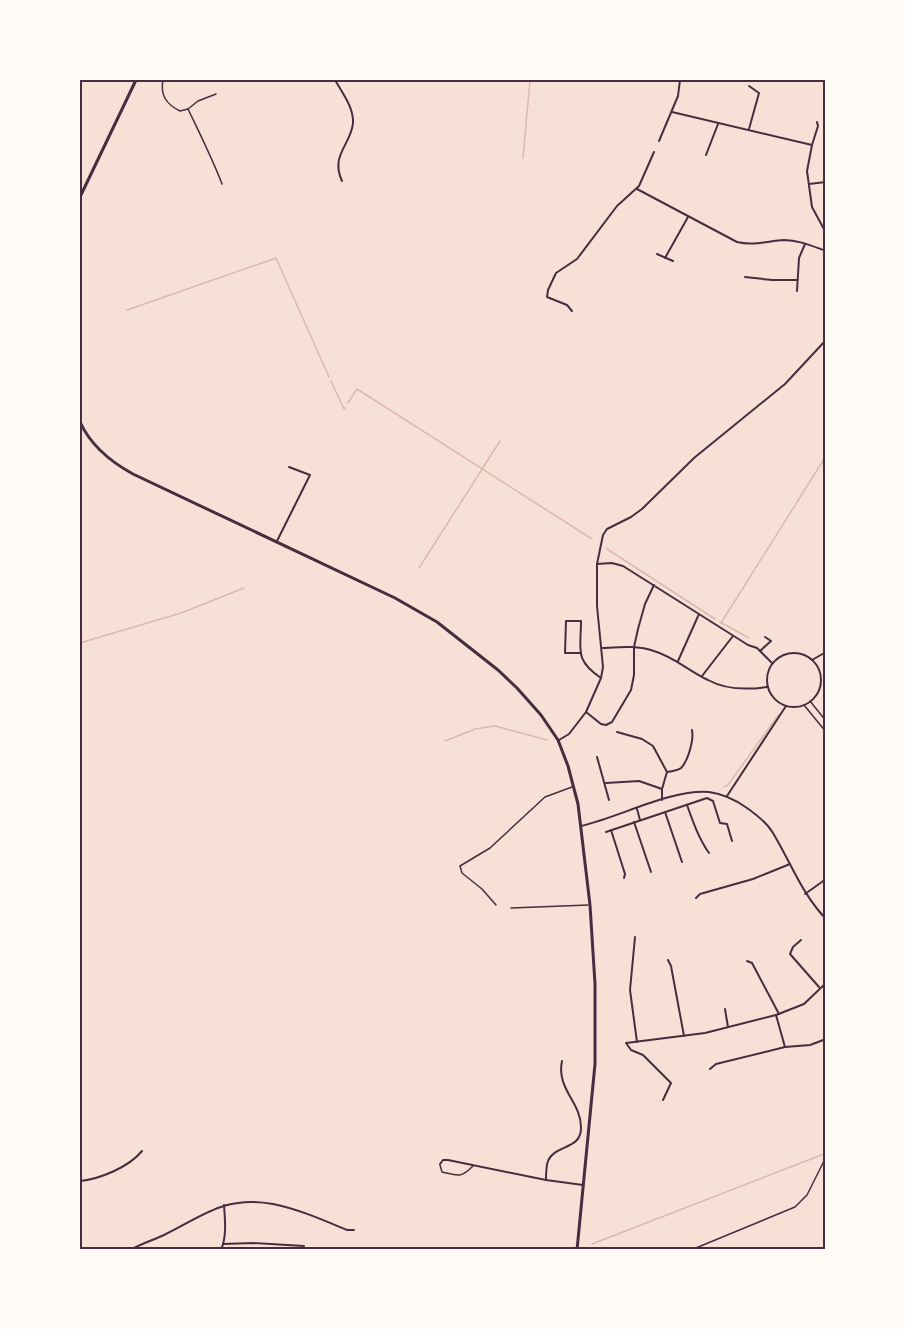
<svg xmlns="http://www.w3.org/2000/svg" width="905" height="1329" font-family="Arial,sans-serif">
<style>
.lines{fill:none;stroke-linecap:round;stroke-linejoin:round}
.stream{stroke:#dcb8b0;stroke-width:1.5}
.path{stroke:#4a2c40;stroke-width:1.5}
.service{stroke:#4a2c40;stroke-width:1.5}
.minor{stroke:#4a2c40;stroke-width:2}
.secondary{stroke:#4a2c40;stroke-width:3}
.neatline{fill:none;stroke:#4a2c40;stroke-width:2}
</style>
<rect width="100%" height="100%" fill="#f7e1d7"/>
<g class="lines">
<g class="stream">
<polyline points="523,158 530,80"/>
<polyline points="127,310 276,258 329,377"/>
<polyline points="331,381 344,409 345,408"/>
<polyline points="348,403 357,389 592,539"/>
<polyline points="607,549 715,619"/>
<polyline points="419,568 500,441"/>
<polyline points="720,622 749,638"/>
<polyline points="721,623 826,456"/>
<polyline points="80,643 181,613 244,588"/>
<polyline points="445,741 475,729 495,726 547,740"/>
<polyline points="724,787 728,785 779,714"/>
<polyline points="592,1244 824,1154"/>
</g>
<polyline class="path" points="691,1250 795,1207 807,1195 826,1157"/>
<g class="service">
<path d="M 163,80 C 160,95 166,104 180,111 L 188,109 L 198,101 L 216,94"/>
<path d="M 188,109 C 200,134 212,158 222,184"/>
<polyline points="810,701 826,721"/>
<polyline points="804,705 826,732"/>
<polyline points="496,905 482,889 462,873 460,866 490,848 545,797 572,787"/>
<polyline points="511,908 588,905"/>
<path d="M 440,1165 L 442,1172 C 459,1176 461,1178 473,1166"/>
</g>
<g class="minor">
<path d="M 335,80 C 342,92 354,108 353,123 C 351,145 330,155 342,181"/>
<polyline points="749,86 759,93 749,129"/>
<polyline points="672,112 812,145 807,171 812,207 826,233"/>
<polyline points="659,141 678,96 680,80"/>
<polyline points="812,145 818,126 817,122"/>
<polyline points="706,155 718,124"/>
<polyline points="809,184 826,182"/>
<path d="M 637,189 L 737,242 C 753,246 768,241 784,240 C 799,240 812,246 826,251"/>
<polyline points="657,254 673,261"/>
<polyline points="665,258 688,217"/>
<polyline points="745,277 772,280 797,280"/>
<polyline points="797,291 799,258 805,244"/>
<polyline points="572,311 567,305 547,297 548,290 556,273 577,259 617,206 639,186 654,152"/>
<polyline points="277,541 310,475 289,467"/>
<polyline points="597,564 612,563 623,566 748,645 757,648 772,663"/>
<path d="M 603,648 C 620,647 638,645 654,651 C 674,657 689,671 708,680 C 726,690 746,690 767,687"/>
<polyline points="760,651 771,641 765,637"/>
<circle cx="794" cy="680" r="27"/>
<path d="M 581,653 L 565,653 L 566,621 L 581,621 C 581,650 574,660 601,678"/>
<polyline points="812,660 826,652"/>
<polyline points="678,661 699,614"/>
<polyline points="702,676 733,636"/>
<polyline points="586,712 601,724 606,725 612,722 631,690 634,675 634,647 638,629 645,604 654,585"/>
<polyline points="617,732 642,739 653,746 667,772 662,789"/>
<polyline points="559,740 569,734 586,712 601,678 603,667 597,606 597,564 603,535 607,529 631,517 642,509 694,458 785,384 826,340"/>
<polyline points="597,757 609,800"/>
<path d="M 667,772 C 672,771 677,771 681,768 C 688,761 694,740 692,730"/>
<polyline points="606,783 639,781 662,789 662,800"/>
<polyline points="727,796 786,706"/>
<path d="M 687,805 C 693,822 699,839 709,853"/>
<polyline points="637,809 640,820"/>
<polyline points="665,812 682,862"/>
<polyline points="634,822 651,872"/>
<path d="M 581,826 C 620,817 671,789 709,792 C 723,794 736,800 747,808 C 757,815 767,823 773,833 C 791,863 802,894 826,919"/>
<polyline points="611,830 625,874 624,878"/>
<polyline points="606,832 707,798 713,801 720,823 727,824 732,841"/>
<polyline points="805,894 826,879"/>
<polyline points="696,898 700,894 753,879 790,864"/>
<polyline points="635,937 630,990 637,1042"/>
<polyline points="801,940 793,947 790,954 819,987"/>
<polyline points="668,960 671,966 684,1036"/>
<polyline points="747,961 752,963 779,1014"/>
<polyline points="725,1009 728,1027"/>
<polyline points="776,1015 785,1047"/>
<polyline points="710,1069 716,1064 785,1047 810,1045 826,1039"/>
<polyline points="663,1100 671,1083 643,1055 631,1050 626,1043 705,1033 776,1015 804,1004 826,983"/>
<polyline points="440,1164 443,1160 448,1160 546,1180 583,1185"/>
<path d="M 546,1180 C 546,1174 546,1166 548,1161 C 555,1144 582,1150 581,1127 C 581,1102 556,1089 562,1061"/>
<path d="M 80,1181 C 100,1179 129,1167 142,1151"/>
<polyline points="223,1244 253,1243 304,1246"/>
<path d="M 130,1250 C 141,1244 153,1240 164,1235 C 203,1216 225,1195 273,1204 C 298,1209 323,1220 347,1230 L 354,1230"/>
<path d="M 221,1250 C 227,1236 225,1220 224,1205"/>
</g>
<g class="secondary">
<polyline points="80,197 136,80"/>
<path d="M 80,422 C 91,446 111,462 133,474 L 395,598 L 437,622 L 498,670 L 517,688 L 541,715 L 558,740 L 568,766 L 578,804 L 590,905 L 595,984 L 595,1064 L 577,1250"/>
</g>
</g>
<rect width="905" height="1329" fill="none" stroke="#fffaf5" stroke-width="162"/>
<rect x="81" y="81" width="743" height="1167" class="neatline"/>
</svg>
